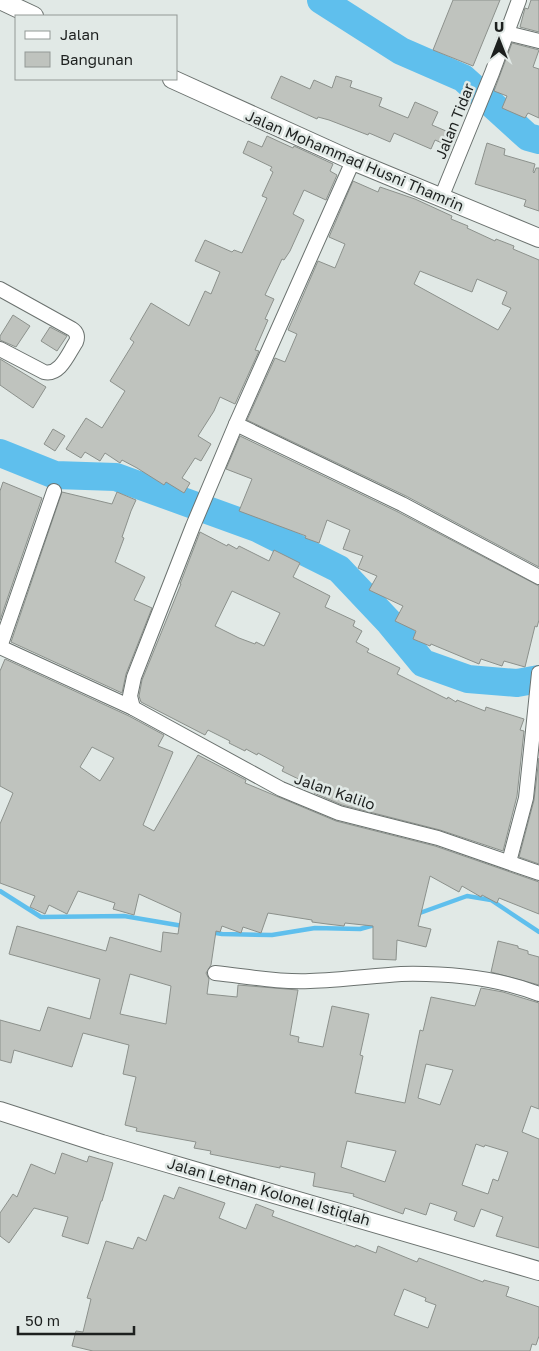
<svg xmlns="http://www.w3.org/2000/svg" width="539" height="1351" font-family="'Golos Text',sans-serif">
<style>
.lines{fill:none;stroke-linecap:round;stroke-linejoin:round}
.stream{stroke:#5fbfed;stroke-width:4.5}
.river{stroke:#5fbfed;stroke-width:28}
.building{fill:#bfc3be;stroke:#8c918c;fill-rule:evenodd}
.minor-casing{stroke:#6b726f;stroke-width:16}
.tertiary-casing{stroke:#6b726f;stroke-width:20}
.minor{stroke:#fff;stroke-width:14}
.tertiary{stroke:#fff;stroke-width:18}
.labels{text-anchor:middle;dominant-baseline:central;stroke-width:5;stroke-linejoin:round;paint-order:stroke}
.street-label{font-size:15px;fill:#1d201f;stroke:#e1e9e6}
</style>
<rect width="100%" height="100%" fill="#e1e9e6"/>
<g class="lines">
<g class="stream">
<polyline points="0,891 41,917 124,916 183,926"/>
<polyline points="417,914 467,896 491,900 539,932"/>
<polyline points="210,932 222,934 272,935 315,928 360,929 378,924"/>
</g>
<g class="river">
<polyline points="321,0 401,51 463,78 528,137 539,140"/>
<polyline points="0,453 55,475 116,477 257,528 339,569 390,623 423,663 468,679 517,683 539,679"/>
</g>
</g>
<g class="building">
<polygon points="453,0 500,0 473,66 433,50"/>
<polygon points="531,0 539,0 539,32 520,27 525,8 528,9"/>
<polygon points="512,43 539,50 533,67 539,69 539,118 528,113 525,118 502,108 507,96 494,91"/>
<polygon points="281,76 310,89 314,80 332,88 336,76 352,81 350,87 382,98 379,106 408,118 415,102 438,112 432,125 446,131 442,143 435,140 431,149 394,133 390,142 369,133 368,135 329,120 318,117 317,119 271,98"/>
<polygon points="267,136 293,148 294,146 333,164 330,171 337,175 326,200 304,190 293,214 304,220 290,251 284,260 282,259 265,295 274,299 265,319 268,320 255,350 259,351 235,404 220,397 214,411 198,436 211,444 201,461 195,458 182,478 190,483 184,493 166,482 164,485 137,468 122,460 120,463 105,453 100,461 85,452 81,458 66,449 86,418 102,428 125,391 110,381 134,342 130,339 151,303 189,326 205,291 211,294 220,272 195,261 205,240 232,252 234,250 242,253 267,198 262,196 273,172 270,170 272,167 243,153 248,141 262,147"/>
<polygon points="487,143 505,149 504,155 535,164 533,172 534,173 536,168 539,168 539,211 524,206 526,200 475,184"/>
<path d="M 353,181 L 378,192 L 380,187 L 415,199 L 452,216 L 451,219 L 468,226 L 467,228 L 495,241 L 496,239 L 514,246 L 513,249 L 539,260 L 539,567 L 406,496 L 247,420 L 275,358 L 285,362 L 297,334 L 288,330 L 318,261 L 335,268 L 345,244 L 329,237 ZM 420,271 L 472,292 L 477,279 L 507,292 L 502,304 L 511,308 L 498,330 L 414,284 Z"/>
<polygon points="13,315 30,326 16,347 0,340 0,336"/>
<polygon points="50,327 67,336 57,351 41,341"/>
<polygon points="0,359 46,387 33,408 0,385"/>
<polygon points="53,429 65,436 55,451 44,444"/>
<polygon points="240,436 398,512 539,586 539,620 537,627 535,626 525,667 504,661 502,666 481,659 479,664 431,644 430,646 413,639 416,631 395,621 403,606 369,590 377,576 358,568 363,556 343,549 350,530 327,520 319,543 305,538 306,536 239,511 252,479 226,469"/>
<polygon points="3,482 42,498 0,620 0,491"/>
<polygon points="62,492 112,504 117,492 136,500 131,511 122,537 124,538 115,562 145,577 134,600 152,608 126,674 122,693 11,642"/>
<path d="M 200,532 L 227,546 L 228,544 L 237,549 L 239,546 L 269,561 L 274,550 L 300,563 L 293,577 L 330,596 L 325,607 L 355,621 L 353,626 L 362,631 L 356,642 L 369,649 L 367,652 L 400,668 L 397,674 L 447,699 L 448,697 L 456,702 L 457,700 L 485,711 L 486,707 L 524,719 L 520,730 L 524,731 L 517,796 L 503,851 L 440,830 L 342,805 L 314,793 L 317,788 L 282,771 L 284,767 L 258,753 L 257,755 L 246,749 L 245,751 L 229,743 L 230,741 L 208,730 L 205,735 L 141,702 L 139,696 L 142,680 L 181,584 L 180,584 ZM 232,591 L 280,613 L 264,646 L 256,642 L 255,644 L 239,638 L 215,626 Z"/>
<path d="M 5,659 L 129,716 L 164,735 L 158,746 L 173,752 L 143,825 L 154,831 L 198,755 L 246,780 L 245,783 L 336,821 L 435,846 L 539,882 L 539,914 L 499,898 L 497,903 L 482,895 L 481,897 L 462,886 L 459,892 L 430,876 L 418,926 L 431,929 L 426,947 L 397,940 L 396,960 L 373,959 L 373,926 L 345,923 L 344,926 L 327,924 L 312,922 L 312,920 L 268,913 L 261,933 L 243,927 L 241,933 L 222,926 L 220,932 L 216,931 L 211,965 L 206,973 L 209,979 L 207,994 L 237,997 L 238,985 L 298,990 L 290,1035 L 299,1037 L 298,1042 L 323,1047 L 332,1006 L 369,1014 L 360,1055 L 363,1056 L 355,1093 L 405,1103 L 420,1030 L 423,1031 L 431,997 L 475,1006 L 481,988 L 503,992 L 539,1003 L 539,1109 L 531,1106 L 522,1132 L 539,1139 L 539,1248 L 496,1236 L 503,1217 L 481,1209 L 474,1227 L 454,1220 L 457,1212 L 430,1203 L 426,1215 L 405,1208 L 403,1214 L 353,1196 L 354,1194 L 313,1186 L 315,1173 L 280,1166 L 280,1168 L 210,1154 L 211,1151 L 194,1148 L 196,1142 L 136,1131 L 137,1128 L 125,1125 L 136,1077 L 123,1074 L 129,1045 L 83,1033 L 72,1067 L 14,1050 L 11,1063 L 0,1060 L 0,1020 L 40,1031 L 48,1007 L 90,1019 L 100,979 L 9,954 L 17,926 L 106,951 L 110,937 L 161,952 L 163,932 L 178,934 L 181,913 L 139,894 L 134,915 L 113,909 L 115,903 L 78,891 L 67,914 L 49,905 L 45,914 L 30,907 L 35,896 L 0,883 L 0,824 L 13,793 L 0,786 L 0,671 ZM 92,747 L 114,758 L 100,781 L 80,767 ZM 130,974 L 171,986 L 166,1024 L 120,1014 ZM 426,1064 L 453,1070 L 440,1105 L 418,1098 ZM 347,1141 L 396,1151 L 385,1182 L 341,1167 ZM 476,1144 L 484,1147 L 485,1145 L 508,1152 L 498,1181 L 493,1179 L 488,1194 L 462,1185 Z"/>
<polygon points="539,758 539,864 519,857 534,800"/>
<polygon points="498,941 518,946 518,948 528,951 528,954 539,957 539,985 491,972"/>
<polygon points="62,1153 87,1162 89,1156 113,1163 102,1201 101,1201 88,1244 62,1236 68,1217 34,1208 9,1243 0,1236 0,1213 13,1194 17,1197 31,1164 55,1174"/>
<path d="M 179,1187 L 225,1203 L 219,1218 L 246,1229 L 256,1204 L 274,1211 L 272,1216 L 355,1247 L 356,1245 L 376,1253 L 378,1246 L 417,1262 L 419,1258 L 483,1282 L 484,1280 L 509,1287 L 506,1296 L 539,1307 L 539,1336 L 536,1345 L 532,1344 L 530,1351 L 93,1351 L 72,1346 L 76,1331 L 83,1332 L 91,1299 L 87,1298 L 106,1241 L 133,1249 L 138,1237 L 146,1241 L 164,1195 L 174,1199 ZM 404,1289 L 426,1298 L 425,1301 L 436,1305 L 428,1328 L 394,1315 Z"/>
</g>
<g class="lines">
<defs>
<g id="minor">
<polyline points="507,33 539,41"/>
<polyline points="441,198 492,73 519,0"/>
<path d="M 0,289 L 72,329 C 77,332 78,337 76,342 C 68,354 60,376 44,372 L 0,349"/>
<polyline points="236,424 402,504 539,577"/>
<polyline points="0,647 133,708 281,789 339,813 438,838 539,873"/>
<polyline points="0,647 54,491"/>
<polyline points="133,708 130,696 134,677 193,526 236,424 353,161"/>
<polyline points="509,862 526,798 539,673"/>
<path d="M 215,973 C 245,976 281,983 310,981 C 340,980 371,976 401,974 C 448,973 495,977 539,994"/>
</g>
<g id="tertiary">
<polyline points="0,0 34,16"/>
<polyline points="172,79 353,161 539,238"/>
<polyline points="0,1111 102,1144 539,1271"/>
</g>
</defs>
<use href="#minor" class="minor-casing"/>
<use href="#tertiary" class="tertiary-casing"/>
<use href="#minor" class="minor"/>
<use href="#tertiary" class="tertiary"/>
</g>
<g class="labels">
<g class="street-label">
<text transform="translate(454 121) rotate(-68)">Jalan Tidar</text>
<text transform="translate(355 160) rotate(23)">Jalan Mohammad Husni Thamrin</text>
<text transform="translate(335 791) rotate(19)">Jalan Kalilo</text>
<text transform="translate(269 1191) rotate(16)">Jalan Letnan Kolonel Istiqlah</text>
</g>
</g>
<rect x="15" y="15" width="162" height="65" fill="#e1e9e6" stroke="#939996"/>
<rect x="25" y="31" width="25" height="8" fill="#ffffff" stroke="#939996"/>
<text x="60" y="40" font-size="15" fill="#1d201f">Jalan</text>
<rect x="25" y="52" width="25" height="15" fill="#bfc3be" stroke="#939996"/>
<text x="60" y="65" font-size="15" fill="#1d201f">Bangunan</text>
<g transform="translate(499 40)" stroke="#e1e9e6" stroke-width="4" paint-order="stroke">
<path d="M0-4L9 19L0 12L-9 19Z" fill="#1d201f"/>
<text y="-8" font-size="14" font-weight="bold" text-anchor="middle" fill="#1d201f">U</text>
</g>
<path d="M18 1326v8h116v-8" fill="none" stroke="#1d201f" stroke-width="2.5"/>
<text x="25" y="1326" font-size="15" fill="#1d201f" stroke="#e1e9e6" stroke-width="4" paint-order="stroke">50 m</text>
</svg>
